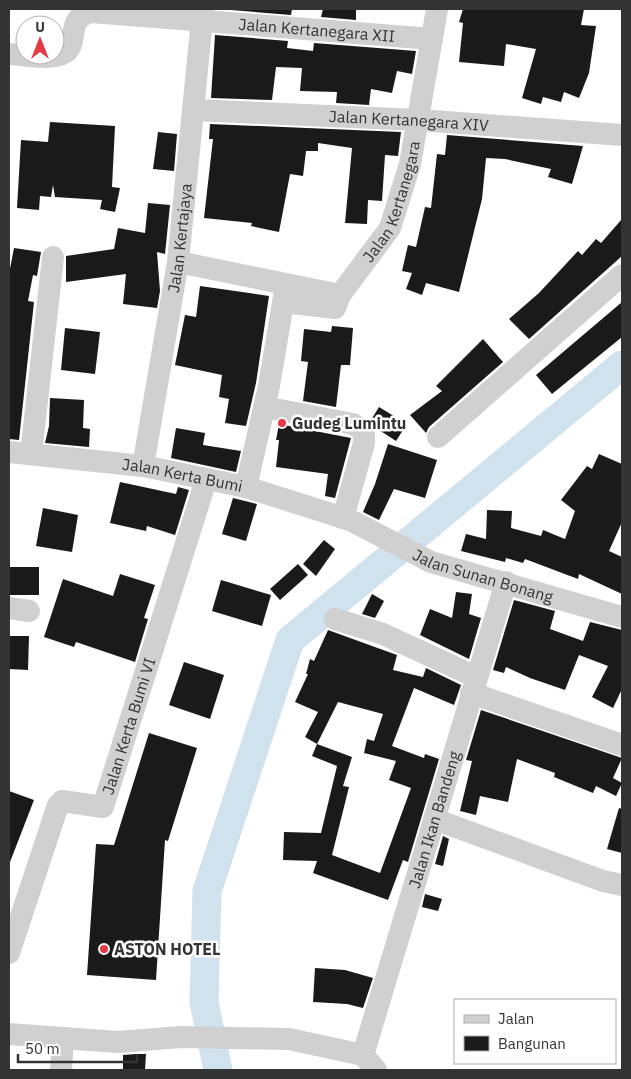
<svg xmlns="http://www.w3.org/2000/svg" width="631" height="1079" font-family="'IBM Plex Sans',sans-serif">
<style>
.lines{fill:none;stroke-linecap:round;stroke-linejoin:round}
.river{stroke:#cfe2ee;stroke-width:29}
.building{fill:#1a1a1a;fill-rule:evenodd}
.minor{stroke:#d0d0d0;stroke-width:22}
.poi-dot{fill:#e63946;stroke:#fff;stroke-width:2}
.labels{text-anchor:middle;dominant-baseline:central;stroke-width:5;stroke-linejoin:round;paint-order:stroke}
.street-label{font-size:16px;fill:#333;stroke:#fff}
.poi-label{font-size:16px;font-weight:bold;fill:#333;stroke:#fff;text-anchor:start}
</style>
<rect width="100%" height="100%" fill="#fff"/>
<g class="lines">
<polyline class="river" points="218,1070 204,1002 207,891 290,640 622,365"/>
</g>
<g class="building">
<polygon points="218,9 292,9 291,15"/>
<polygon points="323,9 356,9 356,20 321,17"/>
<polygon points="463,9 584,9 581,25 596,26 589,73 579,98 564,92 561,102 543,97 541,104 522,98 536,49 506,44 504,66 459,62 463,23 459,22"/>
<polygon points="215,35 288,41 287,48 313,51 314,43 416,51 412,74 397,71 392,93 371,89 369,105 336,103 337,92 300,91 302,68 276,67 272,100 211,98"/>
<polygon points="50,122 115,126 112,187 120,188 115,212 100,209 102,200 55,197 53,185 51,197 40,196 39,210 17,208 21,140 48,142"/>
<polygon points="210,124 401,132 398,156 385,155 382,201 368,200 367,224 345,223 352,148 318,143 318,151 306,151 303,176 290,174 279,232 251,226 252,223 204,218 213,139 209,139"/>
<polygon points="158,132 177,134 174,171 153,169"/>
<polygon points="447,135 583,146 572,184 548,177 551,169 505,159 486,158 482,199 459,292 426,283 422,295 406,289 412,273 402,271 408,245 416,247 425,207 431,208 437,154 445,155"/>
<polygon points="148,203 170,205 165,254 157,252 160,291 157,308 123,304 126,274 66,282 66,256 114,249 118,228 145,233"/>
<polygon points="622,219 622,256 529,339 509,319 539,293 578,251 582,255 596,239 601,243"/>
<polygon points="14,248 41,252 37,276 33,275 28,301 34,302 19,440 9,439 9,274"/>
<polygon points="200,286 269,296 256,383 246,426 225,423 229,399 219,397 222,375 175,365 185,315 196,317"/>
<polygon points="622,302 622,337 552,394 536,375"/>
<polygon points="332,326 353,328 350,365 341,365 336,407 303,401 308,362 301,361 304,329 331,332"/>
<polygon points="65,328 100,332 95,374 61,370"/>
<polygon points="483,339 503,362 429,427 426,433 410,415 442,391 436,386"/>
<polygon points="50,398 84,400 83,428 90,429 89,447 45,443 49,426"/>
<polygon points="379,407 407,424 396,441 376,428 371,420"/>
<polygon points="279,424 351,438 335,498 325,496 328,474 276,467 279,440 276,440"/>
<polygon points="176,428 205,433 203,445 241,451 236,472 171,458"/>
<polygon points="388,444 437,460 425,498 394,489 379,520 363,512 375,484"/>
<polygon points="599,454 622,464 622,522 609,551 622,557 622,594 579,574 578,579 525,559 523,563 506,558 505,562 461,551 466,534 486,539 487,510 512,511 511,528 541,536 543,530 565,539 575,511 561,500 587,466 592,469"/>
<polygon points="120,482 176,494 178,487 189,490 175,535 147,526 146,531 110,523"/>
<polygon points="233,498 257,504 246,541 222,534"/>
<polygon points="43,508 78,515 72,552 36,546"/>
<polygon points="324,540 335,549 316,576 303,564"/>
<polygon points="298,564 308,575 280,600 270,589"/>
<rect x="9" y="567" width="30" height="28"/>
<polygon points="120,574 155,585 144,618 148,619 135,662 76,642 74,647 44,637 63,579 113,596"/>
<polygon points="221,580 271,595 262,626 212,611"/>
<polygon points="456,592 472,594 469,614 481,618 469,659 420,635 430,609 452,618"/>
<polygon points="372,594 384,601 375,618 362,614"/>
<polygon points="514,600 555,611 550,629 583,641 590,622 622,630 622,689 613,708 592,697 608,666 579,655 565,690 530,678 506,667 504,673 493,670"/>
<path d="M 328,630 L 397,655 L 393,670 L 423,677 L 426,668 L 461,685 L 454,705 L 414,688 L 392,746 L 424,758 L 425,754 L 439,759 L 408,862 L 403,860 L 388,900 L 313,873 L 317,861 L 283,860 L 284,832 L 321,833 L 337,766 L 312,756 L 317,744 L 305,737 L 318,712 L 295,702 L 308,674 L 306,674 L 310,659 L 314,661 ZM 338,702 L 383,714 L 374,741 L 367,739 L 364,753 L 396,761 L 389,780 L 411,788 L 380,873 L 332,855 L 349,787 L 343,786 L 352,757 L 317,744 Z"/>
<polygon points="9,636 29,636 28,670 9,669"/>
<polygon points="184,662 224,675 210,719 169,705"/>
<polygon points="481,710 622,758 613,778 622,783 616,796 596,786 593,793 554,777 555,773 517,759 508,802 480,796 476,815 460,811 472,761 466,760"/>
<polygon points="149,733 197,748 168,841 165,840 156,980 87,975 96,844 114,845"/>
<polygon points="9,791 34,800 10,862 9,862"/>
<polygon points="619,808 622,809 622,853 607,849"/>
<polygon points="443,836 449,839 443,866 435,864"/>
<polygon points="425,894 442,899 438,911 422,907"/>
<polygon points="315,968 345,970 373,978 363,1008 347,1004 313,1002"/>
<polygon points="136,1054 146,1054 145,1070 123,1070 123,1055"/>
</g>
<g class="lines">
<g class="minor">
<path id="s1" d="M 9,54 C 24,55 42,59 56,56 C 85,51 61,19 91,12 L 432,39"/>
<path id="s2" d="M 194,110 L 419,120 L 622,135"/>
<polyline points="178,262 340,295"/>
<path id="s3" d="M 283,302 L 335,308 L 340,295 L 390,228 L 410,164 L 437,9"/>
<polyline points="264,407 353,424 364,431 364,443 343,518"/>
<polyline points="438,437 622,275"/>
<path id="s4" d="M 9,452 L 143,466 L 246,487 L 350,520 L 431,562 L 622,617"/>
<polyline points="31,454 53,257"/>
<path id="s5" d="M 143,466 L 178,262 L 203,9"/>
<polyline points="246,487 269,386 286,285"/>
<polyline points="9,608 29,611"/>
<polyline points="335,619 383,634 476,677"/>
<polyline points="471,693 622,745"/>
<polyline points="434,819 603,881 622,885"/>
<path id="s6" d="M 9,953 L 58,805 L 62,801 L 103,807 L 206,480"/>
<polyline points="9,1034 118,1042 181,1037 289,1039 363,1055 376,1070"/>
<path id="s7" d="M 363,1055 L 506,582"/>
<polyline points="61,1070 63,1038"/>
</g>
</g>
<g class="poi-dot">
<circle cx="282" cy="423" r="5"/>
<circle cx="104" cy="949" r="5"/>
</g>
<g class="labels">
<g class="street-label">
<text stroke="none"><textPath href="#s1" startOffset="335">Jalan Kertanegara XII</textPath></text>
<text stroke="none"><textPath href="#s2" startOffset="215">Jalan Kertanegara XIV</textPath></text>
<text stroke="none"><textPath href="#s3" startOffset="175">Jalan Kertanegara</textPath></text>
<text stroke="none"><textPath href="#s5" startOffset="231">Jalan Kertajaya</textPath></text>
<text stroke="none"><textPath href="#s4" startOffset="175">Jalan Kerta Bumi</textPath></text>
<text stroke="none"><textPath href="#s4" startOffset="494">Jalan Sunan Bonang</textPath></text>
<text stroke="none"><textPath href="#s6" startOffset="288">Jalan Kerta Bumi VI</textPath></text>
<text stroke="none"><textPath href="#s7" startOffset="246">Jalan Ikan Bandeng</textPath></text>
</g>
<g class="poi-label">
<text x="292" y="423">Gudeg Lumintu</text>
<text x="114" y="949">ASTON HOTEL</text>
</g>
</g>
<rect width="631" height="1079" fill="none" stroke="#333333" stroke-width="20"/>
<rect x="454" y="999" width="162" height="65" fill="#ffffff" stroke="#adadad"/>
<rect x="464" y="1015" width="25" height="8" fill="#d0d0d0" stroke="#adadad"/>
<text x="498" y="1024" font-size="15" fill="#333333">Jalan</text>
<rect x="464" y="1036" width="25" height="15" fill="#1a1a1a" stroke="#adadad"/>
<text x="498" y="1049" font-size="15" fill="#333333">Bangunan</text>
<g transform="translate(40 40)"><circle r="24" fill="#ffffff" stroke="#adadad"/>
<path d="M0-4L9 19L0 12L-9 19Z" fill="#e63946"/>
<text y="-8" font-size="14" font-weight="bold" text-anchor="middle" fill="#333333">U</text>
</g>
<path d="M18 1054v8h119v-8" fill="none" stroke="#333333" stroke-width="2.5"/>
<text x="25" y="1054" font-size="15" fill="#333333" stroke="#ffffff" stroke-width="4" paint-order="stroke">50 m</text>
</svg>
